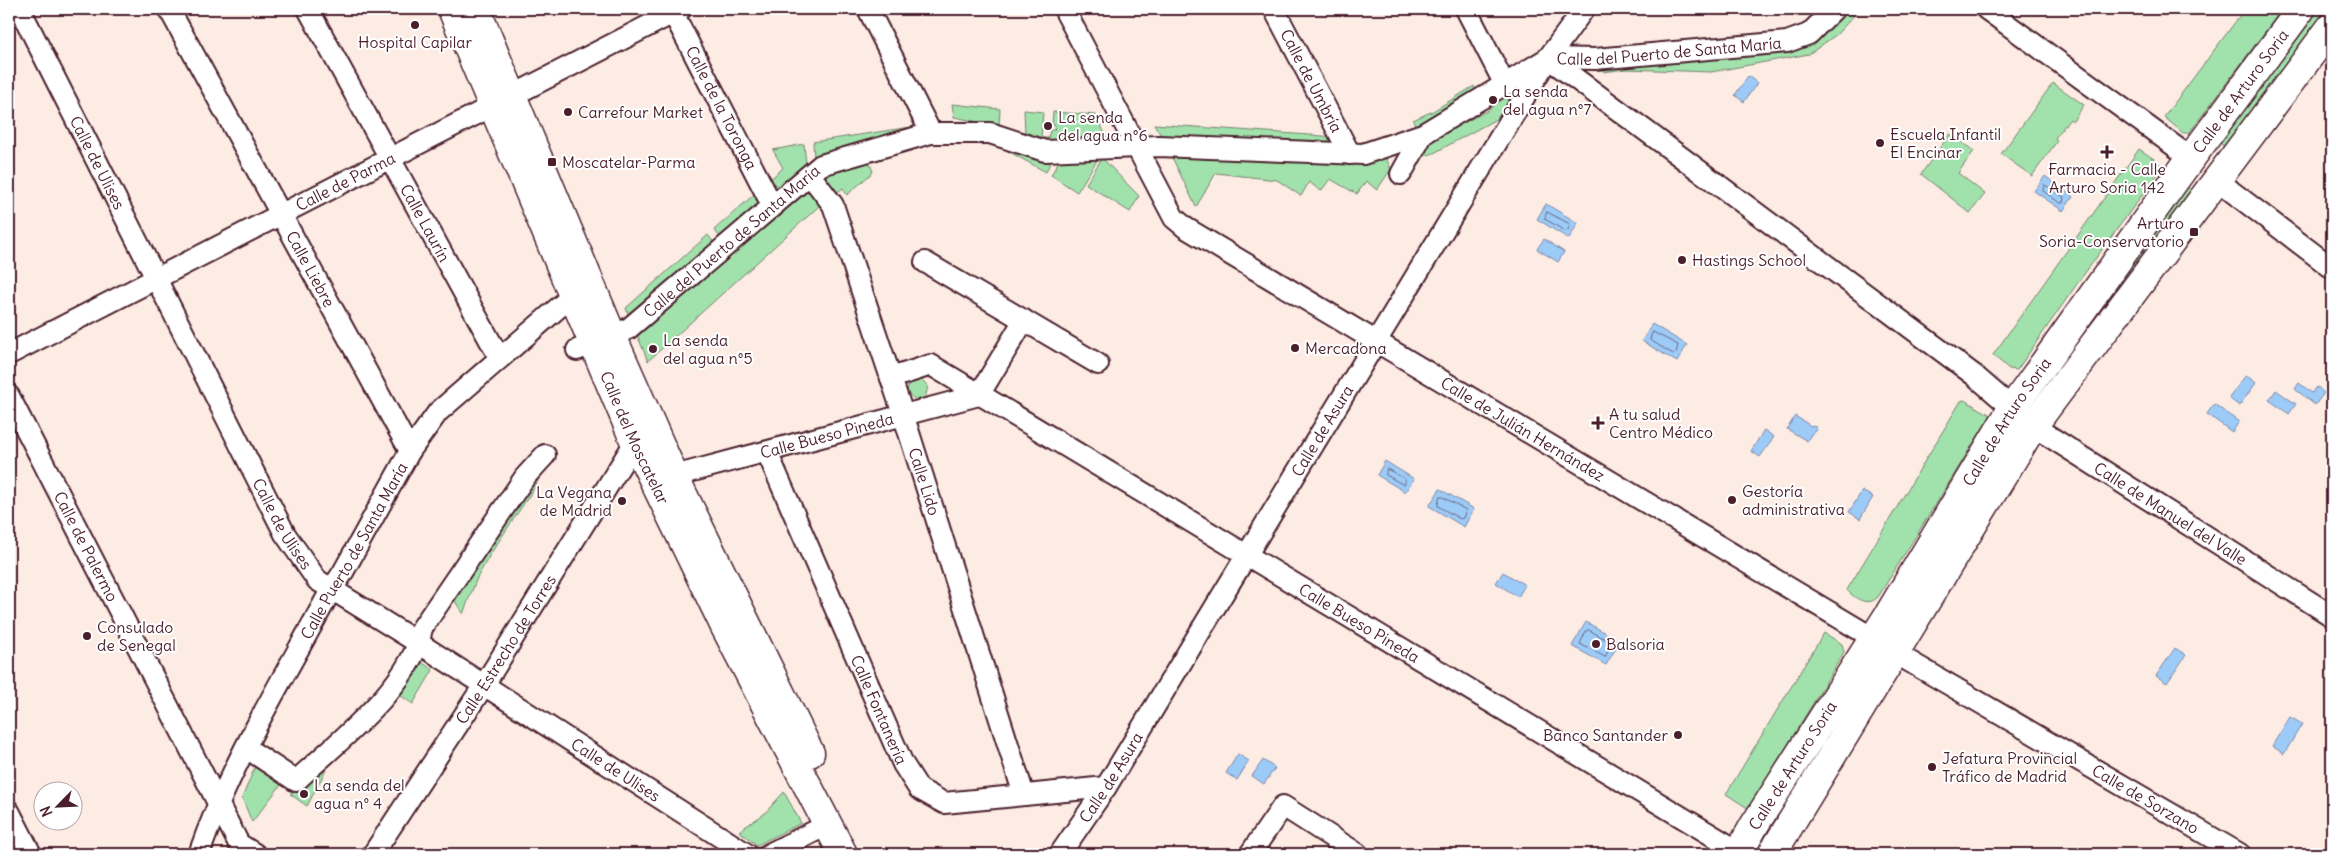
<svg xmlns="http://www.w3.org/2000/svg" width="2341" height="863" font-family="Delius,sans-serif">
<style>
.green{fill:#a1e2ac;stroke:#76806c}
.water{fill:#9dcbf8;stroke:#7c86a6}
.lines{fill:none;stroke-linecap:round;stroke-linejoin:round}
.shore{stroke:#6b647d;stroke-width:1}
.street-casing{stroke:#4a1f2b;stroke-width:24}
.secondary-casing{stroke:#4a1f2b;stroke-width:31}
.primary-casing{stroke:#4a1f2b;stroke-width:31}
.street{stroke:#fff;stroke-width:20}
.secondary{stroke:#fff;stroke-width:28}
.primary{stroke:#fff;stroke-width:28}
.poi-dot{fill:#4a1f2b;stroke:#fff;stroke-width:2}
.labels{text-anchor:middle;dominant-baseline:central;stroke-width:4;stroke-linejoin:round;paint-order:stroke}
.poi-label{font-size:16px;fill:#4a1f2b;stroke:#fff;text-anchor:start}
.street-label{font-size:16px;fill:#4a1f2b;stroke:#fff}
</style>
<rect width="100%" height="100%" fill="#fcece4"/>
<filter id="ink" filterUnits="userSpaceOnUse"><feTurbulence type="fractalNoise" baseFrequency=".02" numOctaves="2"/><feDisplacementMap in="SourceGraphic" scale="10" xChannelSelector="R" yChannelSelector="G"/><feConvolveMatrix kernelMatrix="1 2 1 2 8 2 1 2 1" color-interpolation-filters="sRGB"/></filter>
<g filter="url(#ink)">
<g class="green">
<polygon points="1845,9 1860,9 1837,34 1809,54 1711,72 1625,69 1604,72 1602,64 1711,59 1818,37"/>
<polygon points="2245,9 2282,9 2189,133 2183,133 2164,117"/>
<polygon points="2314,9 2326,9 2331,12 2229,150 2216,140"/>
<polygon points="2053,83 2084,105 2073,121 2070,119 2055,138 2057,141 2032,176 2001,154"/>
<polygon points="1474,86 1475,89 1443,118 1417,129 1413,120 1433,111"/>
<polygon points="1513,88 1512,94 1498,118 1434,153 1415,159 1425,142 1487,111"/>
<polygon points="952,104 1000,109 999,126 954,117"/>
<polygon points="1024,110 1043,112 1041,138 1048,138 1050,130 1054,130 1055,125 1052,125 1053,112 1096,115 1107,138 1050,144 1025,134"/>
<polygon points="1154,124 1337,137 1342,149 1162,137"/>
<polygon points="917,126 819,155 814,159 813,142"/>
<polygon points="1950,134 1974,151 1958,173 1985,194 1970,213 1921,174"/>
<polygon points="993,143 1015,145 1050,163 1046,172"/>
<polygon points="804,144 806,165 779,189 774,190 766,183 783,168 773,150"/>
<polygon points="2139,149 2157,161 2161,166 2159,172 2079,281 2017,370 2009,369 1993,355"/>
<polygon points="1169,151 1384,154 1391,169 1377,190 1366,181 1357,194 1330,179 1321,191 1309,182 1301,196 1277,180 1216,173 1196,207"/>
<polygon points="867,155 873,172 847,195 843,188 831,197 820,171"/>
<polygon points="1099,157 1077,192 1051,175 1060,159"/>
<polygon points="1102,158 1139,196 1130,212 1086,184"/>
<polygon points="813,178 828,198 648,361 637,335"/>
<polygon points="2183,184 2196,194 2033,406 2030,404"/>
<polygon points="758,191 763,202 722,239 714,230"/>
<polygon points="708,235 715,244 630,319 626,308"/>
<polygon points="920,378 928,386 925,398 917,401 907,393 909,381"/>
<path d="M 1964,400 L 1991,415 L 1878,597 C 1868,607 1855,599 1847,590 L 1961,401 Z"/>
<polygon points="536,475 539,478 535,487 491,553 477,578 463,614 455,601 478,562"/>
<polygon points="1824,633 1842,644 1844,652 1749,809 1726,794"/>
<polygon points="420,661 433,670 413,704 397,693"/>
<polygon points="335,753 307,806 290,794"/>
<polygon points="257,762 284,781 252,822 242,798"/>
<polygon points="784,792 801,823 757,845 739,831 764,814"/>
</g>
<g class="water">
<polygon points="1748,76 1757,83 1744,102 1735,95"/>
<polygon points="2045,176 2073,197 2063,211 2034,191"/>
<polygon points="1546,204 1578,223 1569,239 1537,219"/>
<polygon points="1544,239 1564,252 1558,262 1537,249"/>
<polygon points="1652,324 1687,345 1677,362 1642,341"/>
<polygon points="2246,375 2256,383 2239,406 2229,398"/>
<polygon points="2299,383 2312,393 2317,387 2324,393 2315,405 2295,389"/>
<polygon points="2276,390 2296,404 2289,414 2269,400"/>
<polygon points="2214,404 2239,422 2232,432 2207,414"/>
<polygon points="1795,416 1811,426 1816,427 1817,430 1812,433 1807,441 1787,429"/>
<polygon points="1764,430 1774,437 1760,457 1751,451"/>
<polygon points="1385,461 1414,479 1405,492 1377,475"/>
<polygon points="1440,489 1474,509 1464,527 1429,506"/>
<polygon points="1862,491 1873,497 1860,519 1849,512"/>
<polygon points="1503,572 1525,585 1518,597 1496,583"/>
<polygon points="1586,622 1620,641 1606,665 1572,646"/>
<polygon points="2175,648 2186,655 2167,683 2156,676"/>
<polygon points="2290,717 2302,724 2284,754 2272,746"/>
<polygon points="1238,754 1249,761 1237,780 1226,773"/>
<polygon points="1263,760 1275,768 1264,784 1252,776"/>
</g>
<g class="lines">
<g class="shore">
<polygon points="2045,185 2064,197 2063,203 2060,203 2043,191"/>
<polygon points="1547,212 1570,224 1568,230 1565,231 1545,219"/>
<polygon points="1653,332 1678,345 1676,353 1673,354 1650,340"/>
<polygon points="1387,469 1405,479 1405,484 1402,484 1386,475"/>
<polygon points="1440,497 1443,497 1466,510 1463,518 1460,519 1438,506"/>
<polygon points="1589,630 1612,643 1605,657 1580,644 1586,631"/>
</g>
<defs>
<g id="street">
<path id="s1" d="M 20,9 L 285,534 L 317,580 L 325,585 L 420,644 L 747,854"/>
<path id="s2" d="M 169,9 L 410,451"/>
<path id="s3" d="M 308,9 L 499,357"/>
<path id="s4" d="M 671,9 L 773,207"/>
<polyline points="868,9 931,133"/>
<path id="s5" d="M 1064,9 L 1174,218 L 1186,228 L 1873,638"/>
<path id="s6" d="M 1274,9 L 1350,154"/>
<polyline points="1466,9 1505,85"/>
<polyline points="1986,9 2191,158"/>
<path id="s7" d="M 1548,58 L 1974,375 L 2033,426 L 2332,616"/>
<polyline points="1401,174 1423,134"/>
<path id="s8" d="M 810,175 L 833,205 L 903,414 L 1024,795"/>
<polyline points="2219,179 2231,191 2332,268"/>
<polyline points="925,262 1098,364"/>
<path id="s9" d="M 577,350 L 628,329 L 821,165 L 931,133 L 990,133 L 1045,151 L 1159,146 L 1363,154 L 1423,134 L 1548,58 L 1595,59 L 1787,42 L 1809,34 L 1834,9"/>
<path id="s10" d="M 9,354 L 681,9"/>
<path id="s11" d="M 891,378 L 931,365 L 1743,854"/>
<path id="s12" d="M 9,396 L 239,844 L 255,854"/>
<path id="s13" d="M 767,452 L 903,764 L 919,789 L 944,803 L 1106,787"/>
<path id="s14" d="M 674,476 L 979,395 L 1024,320"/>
<path id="s15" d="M 1895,653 L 2240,854"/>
<path d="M 254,753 L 296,781 C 337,742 413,685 422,628 L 525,477 L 545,455"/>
<polyline points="9,811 31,854"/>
<path id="s16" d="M 199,854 C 231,762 285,676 331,590 L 342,574 L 410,451 L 438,412 L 573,295"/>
<path id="s17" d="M 373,854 L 484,685 L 635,442"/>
<polyline points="769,854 827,825"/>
<path id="s18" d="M 1060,854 L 1106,787 L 1548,58 L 1584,9"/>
<polyline points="1250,854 1283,806 1358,854"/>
</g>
<g id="secondary">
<path id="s19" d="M 452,9 L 635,442 L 724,625 L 843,854"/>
<polyline points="476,9 612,336 674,476 810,753"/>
</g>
<g id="primary">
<path id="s20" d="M 1738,854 L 1755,824 L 1889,614 L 2013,407 L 2180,173 L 2301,9"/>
<polyline points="1772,854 2033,426 2332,26"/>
</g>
</defs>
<use href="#street" class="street-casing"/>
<use href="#secondary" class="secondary-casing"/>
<use href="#primary" class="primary-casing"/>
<use href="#street" class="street"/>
<use href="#secondary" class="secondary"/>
<use href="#primary" class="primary"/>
</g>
</g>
<g class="poi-dot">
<circle cx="415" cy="25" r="5"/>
<circle cx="1493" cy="100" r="5"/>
<circle cx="568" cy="112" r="5"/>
<circle cx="1048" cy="126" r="5"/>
<circle cx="1880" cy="143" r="5"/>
<path d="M2104.5 144.5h5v5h5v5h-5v5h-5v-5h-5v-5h5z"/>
<rect x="547" y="157" width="10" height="10" rx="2.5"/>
<rect x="2189" y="227" width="10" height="10" rx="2.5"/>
<circle cx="1682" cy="260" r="5"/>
<circle cx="1295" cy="348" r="5"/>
<circle cx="653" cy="349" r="5"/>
<path d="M1595.5 415.5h5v5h5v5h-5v5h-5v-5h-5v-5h5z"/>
<circle cx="1732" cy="500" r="5"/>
<circle cx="622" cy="501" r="5"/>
<circle cx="87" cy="636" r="5"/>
<circle cx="1596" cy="644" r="5"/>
<circle cx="1678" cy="735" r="5"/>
<circle cx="1932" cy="767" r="5"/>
<circle cx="304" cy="794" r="5"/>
</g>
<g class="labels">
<g class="poi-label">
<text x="415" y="42" text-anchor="middle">Hospital Capilar</text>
<text x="1503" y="91">La senda<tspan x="1503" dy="18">del agua nº7</tspan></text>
<text x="578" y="112">Carrefour Market</text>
<text x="1058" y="117">La senda<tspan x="1058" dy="18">del agua nº6</tspan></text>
<text x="1890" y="134">Escuela Infantil<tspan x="1890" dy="18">El Encinar</tspan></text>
<text x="562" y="162">Moscatelar-Parma</text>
<text x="2107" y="169" text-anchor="middle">Farmacia - Calle<tspan x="2107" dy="18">Arturo Soria 142</tspan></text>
<text x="2184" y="223" text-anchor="end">Arturo<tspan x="2184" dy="18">Soria-Conservatorio</tspan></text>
<text x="1692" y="260">Hastings School</text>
<text x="663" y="340">La senda<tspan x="663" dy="18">del agua nº5</tspan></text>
<text x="1305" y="348">Mercadona</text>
<text x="1609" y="414">A tu salud<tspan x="1609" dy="18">Centro Médico</tspan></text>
<text x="1742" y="491">Gestoría<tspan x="1742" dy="18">administrativa</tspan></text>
<text x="612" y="492" text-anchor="end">La Vegana<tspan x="612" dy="18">de Madrid</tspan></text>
<text x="97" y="627">Consulado<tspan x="97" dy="18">de Senegal</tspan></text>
<text x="1606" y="644">Balsoria</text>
<text x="1668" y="735" text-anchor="end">Banco Santander</text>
<text x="1942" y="758">Jefatura Provincial<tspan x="1942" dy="18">Tráfico de Madrid</tspan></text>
<text x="314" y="785">La senda del<tspan x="314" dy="18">agua nº 4</tspan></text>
</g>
<g class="street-label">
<text stroke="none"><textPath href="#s9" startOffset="1189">Calle del Puerto de Santa María</textPath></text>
<text stroke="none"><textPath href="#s6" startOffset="81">Calle de Umbría</textPath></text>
<text stroke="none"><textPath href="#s20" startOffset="914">Calle de Arturo Soria</textPath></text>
<text stroke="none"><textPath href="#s4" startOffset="111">Calle de la Toronga</textPath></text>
<text stroke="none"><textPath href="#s1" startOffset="172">Calle de Ulises</textPath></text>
<text stroke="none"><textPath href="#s10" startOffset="378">Calle de Parma</textPath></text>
<text stroke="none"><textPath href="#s3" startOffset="244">Calle Laurín</textPath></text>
<text stroke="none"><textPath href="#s9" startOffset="191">Calle del Puerto de Santa María</textPath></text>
<text stroke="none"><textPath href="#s2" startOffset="296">Calle Liebre</textPath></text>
<text stroke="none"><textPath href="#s20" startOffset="509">Calle de Arturo Soria</textPath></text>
<text stroke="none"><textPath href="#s5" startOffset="644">Calle de Julián Hernández</textPath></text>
<text stroke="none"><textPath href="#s18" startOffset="498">Calle de Asura</textPath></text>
<text stroke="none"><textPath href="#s14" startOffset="158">Calle Bueso Pineda</textPath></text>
<text stroke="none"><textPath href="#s19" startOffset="466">Calle del Moscatelar</textPath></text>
<text stroke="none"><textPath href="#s8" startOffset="329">Calle Lido</textPath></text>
<text stroke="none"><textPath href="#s7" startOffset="772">Calle de Manuel del Valle</textPath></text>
<text stroke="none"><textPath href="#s1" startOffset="578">Calle de Ulises</textPath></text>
<text stroke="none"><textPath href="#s12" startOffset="169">Calle de Palermo</textPath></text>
<text stroke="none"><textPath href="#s16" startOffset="341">Calle Puerto de Santa María</textPath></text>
<text stroke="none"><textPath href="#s11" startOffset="542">Calle Bueso Pineda</textPath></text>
<text stroke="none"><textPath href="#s17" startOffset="244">Calle Estrecho de Torres</textPath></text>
<text stroke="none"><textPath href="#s13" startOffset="281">Calle Fontanería</textPath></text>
<text stroke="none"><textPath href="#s20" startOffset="104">Calle de Arturo Soria</textPath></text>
<text stroke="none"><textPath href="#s1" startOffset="998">Calle de Ulises</textPath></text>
<text stroke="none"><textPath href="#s18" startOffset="92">Calle de Asura</textPath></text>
<text stroke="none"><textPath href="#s15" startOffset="290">Calle de Sorzano</textPath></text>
</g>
</g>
<rect width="2341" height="863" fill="none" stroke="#fff" stroke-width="30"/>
<rect x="15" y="15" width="2311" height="833" fill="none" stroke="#4a1f2b" stroke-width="2" filter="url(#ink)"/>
<g transform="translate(58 806) rotate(246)"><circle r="24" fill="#ffffff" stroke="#b7a5aa"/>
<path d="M0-4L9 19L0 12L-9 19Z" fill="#4a1f2b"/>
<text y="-8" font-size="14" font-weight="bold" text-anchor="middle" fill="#4a1f2b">N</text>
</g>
</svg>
